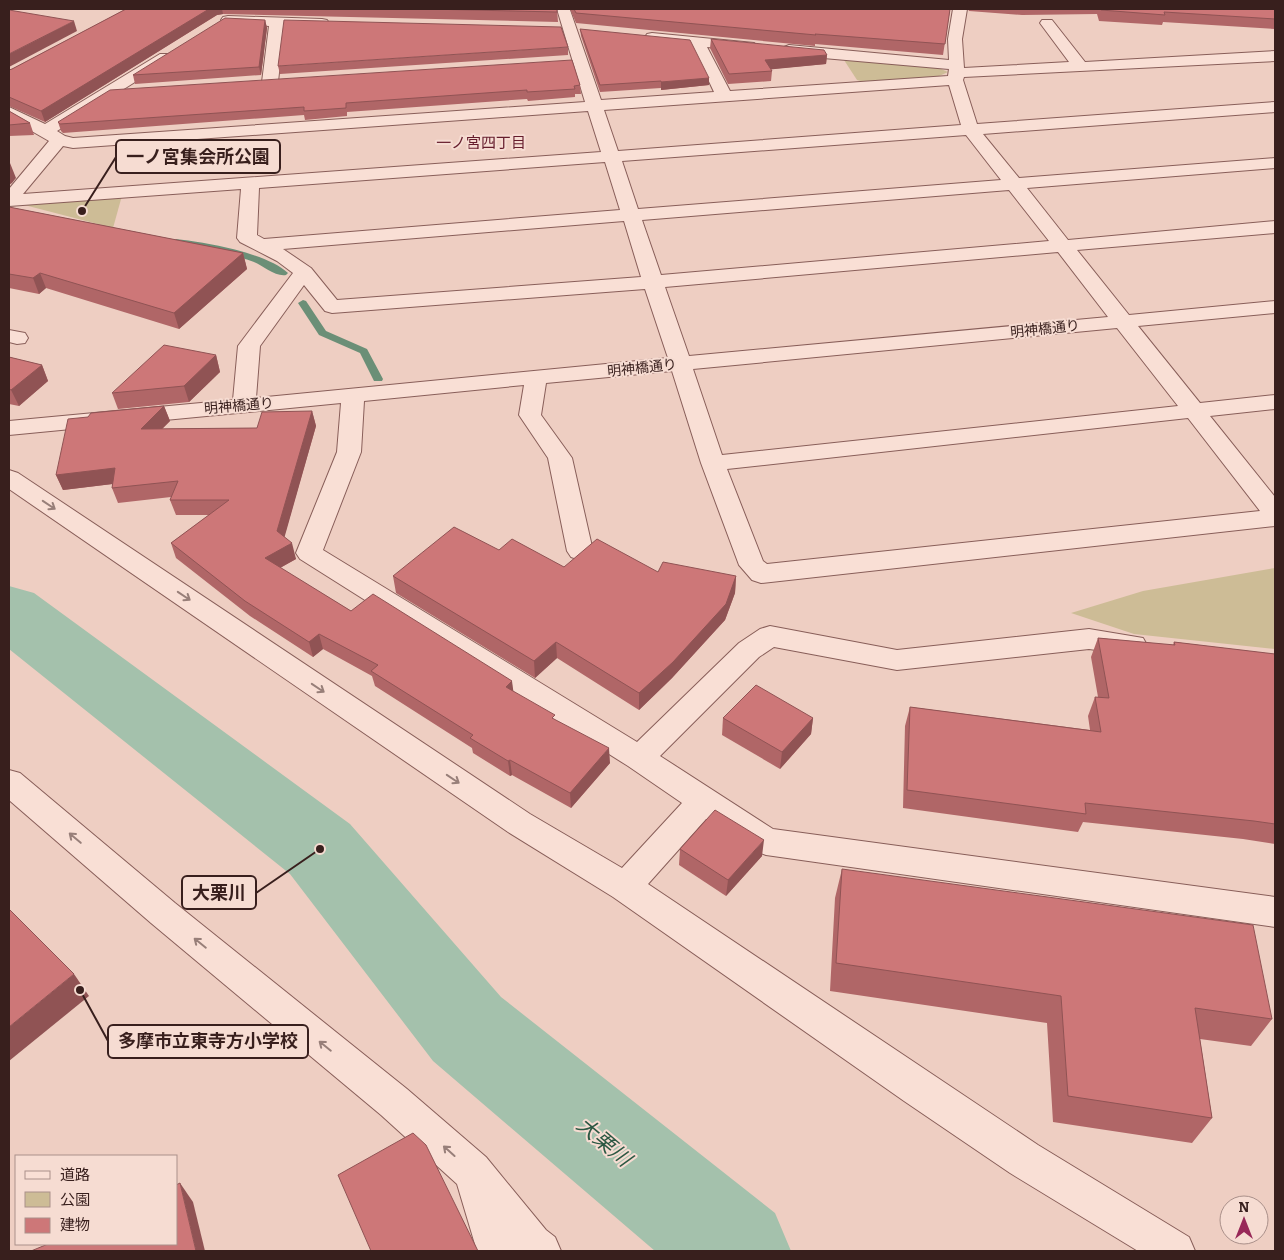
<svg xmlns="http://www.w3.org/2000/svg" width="1284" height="1260" font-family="Bitter,'Noto Sans JP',serif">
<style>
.green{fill:#cdbc96}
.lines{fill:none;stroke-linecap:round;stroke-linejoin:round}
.stream{fill:#6b8f77;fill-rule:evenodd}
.river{fill:#a4c1ac;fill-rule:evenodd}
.minor-casing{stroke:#885e59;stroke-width:2}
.minor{fill:#f9dfd5;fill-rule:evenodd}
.wall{fill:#b06667}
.shaded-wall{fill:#905354}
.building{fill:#cd7778;stroke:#905354}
.oneway{stroke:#987f79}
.labels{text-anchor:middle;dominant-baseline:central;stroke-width:4;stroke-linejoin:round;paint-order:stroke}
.far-street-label{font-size:14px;fill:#381f1d;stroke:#f6dcd2}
.far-neighbourhood-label{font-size:15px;fill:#651c2c;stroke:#f6dcd2}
.near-water-label{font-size:21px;font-style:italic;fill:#2c5843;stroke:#f6dcd2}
.leader{fill:none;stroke:#381f1d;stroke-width:2}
.callout-dot{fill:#381f1d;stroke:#f6dcd2;stroke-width:2}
.callout{fill:#f6dcd2;stroke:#381f1d;stroke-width:2}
.callout-label{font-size:18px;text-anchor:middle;font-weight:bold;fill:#381f1d}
</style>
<rect width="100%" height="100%" fill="#eecec2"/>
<g class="green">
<polygon points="849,58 934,66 948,72 937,77 867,83 857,80 844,60"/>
<polygon points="123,192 113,228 9,201"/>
<polygon points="1275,568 1275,649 1134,634 1071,613 1143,591"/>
</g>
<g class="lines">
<g class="stream">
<path d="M 176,239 C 205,242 267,253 288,273 L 286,275 C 276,277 263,266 254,262 C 227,252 200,250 173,244 L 172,242 Z"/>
<polygon points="303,300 306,301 326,331 367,349 383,379 382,381 374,381 360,353 319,335 298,303"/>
</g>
<polygon class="river" points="9,586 34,593 350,824 501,997 775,1213 791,1251 655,1251 433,1061 290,874 9,649"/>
<defs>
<g id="minor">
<path d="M 557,9 L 570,10 L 601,100 L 714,92 L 692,45 L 647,40 L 645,37 L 647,34 L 652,33 L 754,43 L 757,46 L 754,49 L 749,51 L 707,47 L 730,91 L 948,76 L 949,69 L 789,55 L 784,53 L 781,50 L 784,47 L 789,45 L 949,60 L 948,39 L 953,9 L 967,9 L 962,39 L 964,68 L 1069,62 L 1040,23 L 1042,20 L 1052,20 L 1085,62 L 1275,51 L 1275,61 L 964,77 L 963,80 L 977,124 L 1275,102 L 1275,112 L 983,134 L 1019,178 L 1275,158 L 1275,168 L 1027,188 L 1068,240 L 1275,221 L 1275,233 L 1077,250 L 1129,315 L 1275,301 L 1275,313 L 1138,326 L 1200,403 L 1275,395 L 1275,409 L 1210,416 L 1275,497 L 1275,526 L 761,583 L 752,580 L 739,565 L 701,463 L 672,371 L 546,383 L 541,415 L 572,458 L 593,551 L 589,557 L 580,560 L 571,557 L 567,551 L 548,458 L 519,415 L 524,385 L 364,401 L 361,452 L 323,550 L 637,742 L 739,643 L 760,629 L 770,626 L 897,650 L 1089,629 L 1143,638 L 1147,645 L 1143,652 L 1133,655 L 1089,649 L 897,670 L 774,647 L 759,657 L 660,756 L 773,829 L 1275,897 L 1275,927 L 766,855 L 755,851 L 706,819 L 648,884 L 1038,1145 L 1189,1237 L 1195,1251 L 1138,1251 L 1010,1173 L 904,1101 L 613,897 L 508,832 L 9,489 L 9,470 L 18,473 L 530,814 L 622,868 L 682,803 L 628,766 L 300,559 L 296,553 L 337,452 L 341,403 L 9,435 L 9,421 L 233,400 L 238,346 L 293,273 L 277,261 L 240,242 L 237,238 L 241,189 L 9,206 L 9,189 L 49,141 L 9,118 L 9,107 L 45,124 L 160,54 L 170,54 L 173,57 L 170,60 L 57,131 L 65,136 L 73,138 L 585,102 ZM 949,85 L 961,125 L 618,151 L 604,110 ZM 588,111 L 601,152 L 23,194 L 63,146 L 73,148 ZM 966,135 L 1001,180 L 638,209 L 622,161 ZM 605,162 L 620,210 L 264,239 L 257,235 L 259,188 ZM 1009,190 L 1049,241 L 661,275 L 642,220 ZM 624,221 L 641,277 L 337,300 L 311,268 L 283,249 ZM 1058,252 L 1108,317 L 689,356 L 665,287 ZM 304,285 L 325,311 L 332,313 L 645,289 L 668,358 L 256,398 L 260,346 ZM 1117,328 L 1178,406 L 722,455 L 693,369 ZM 1188,418 L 1260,511 L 767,564 L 763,561 L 727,469 Z"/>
<polygon points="228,16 322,19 327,20 329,23 327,26 322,27 284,26 278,82 276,85 264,85 262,82 269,26 223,23 221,20 223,17"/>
<polygon points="9,330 25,333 28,338 25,343 17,344 9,342"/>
<polygon points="9,770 20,773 175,903 407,1089 486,1157 546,1230 555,1237 561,1251 477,1251 457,1184 381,1115 151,923 9,800"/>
</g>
</defs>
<use href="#minor" class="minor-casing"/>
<use href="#minor" class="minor"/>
</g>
<g class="wall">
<polygon points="126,9 557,9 558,22 223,14 217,15 45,122 9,106 9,70 12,69"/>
<polygon points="570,9 951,9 950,10 943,55 815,44 815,46 576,23"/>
<polygon points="968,9 1275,9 1275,29 1163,22 1162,25 1099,21 1097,14 1022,15 969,11"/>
<polygon points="265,20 267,28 261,75 135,84 133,75"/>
<polygon points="580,29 709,78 709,85 661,90 661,88 600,92 581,36"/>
<polygon points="711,39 827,55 826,64 771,69 772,71 771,81 728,84 710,48"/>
<polygon points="568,47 568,55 280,74 278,66"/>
<polygon points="580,85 581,94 575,94 575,97 528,101 527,99 347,112 347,116 305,120 304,115 63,133 61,131 58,122"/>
<polygon points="9,111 30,123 34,135 9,136"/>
<polygon points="9,207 243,253 247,269 179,329 46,288 39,294 9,288"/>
<polygon points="216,355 220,372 189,402 118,409 112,393"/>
<polygon points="9,357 42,365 48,381 19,406 9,404"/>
<polygon points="164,406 170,421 162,429 257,428 312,411 316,426 284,537 296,559 280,568 351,611 513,691 555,720 610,763 571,808 512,775 510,776 473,753 472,748 375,686 372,676 323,649 313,657 250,616 176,558 171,543 209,515 176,515 170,500 171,497 118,503 112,488 112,484 63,490 56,475"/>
<polygon points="499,550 564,567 736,576 735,593 725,620 672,678 639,710 557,658 535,678 396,593 393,576"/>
<polygon points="1098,638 1173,645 1174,642 1275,654 1275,844 1243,839 1083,822 1078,832 903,808 905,726 910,707 1090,730 1088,716 1095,697 1098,697 1091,657"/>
<polygon points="723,718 813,718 811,734 780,769 722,735"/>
<polygon points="680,849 762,856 726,896 679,865"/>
<polygon points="842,869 1272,1019 1251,1046 1200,1039 1212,1118 1192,1143 1053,1122 1047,1023 830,991 835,898"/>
</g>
<g class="shaded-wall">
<polygon points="209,9 222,9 223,14 217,15 45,122 41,111"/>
<polygon points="265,20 267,28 261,75 259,67"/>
<polygon points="74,21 77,31 9,67 9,54"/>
<polygon points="827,55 826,64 765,70 765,60"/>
<polygon points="709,78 709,85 661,90 661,82"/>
<polygon points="10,163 16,178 12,183 9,185 9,164"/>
<polygon points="243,253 247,269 179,329 174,313"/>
<polygon points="40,273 46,288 39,294 33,278"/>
<polygon points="216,355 220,372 189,402 184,386"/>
<polygon points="42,365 48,381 19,406 11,390"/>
<polygon points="164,406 170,421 147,444 141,429"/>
<polygon points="312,411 316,426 282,546 277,531"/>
<polygon points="115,468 121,483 63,490 56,475"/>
<polygon points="292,543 296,559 269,574 265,558"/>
<polygon points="736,576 735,593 725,620 672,678 639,710 639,693"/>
<polygon points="319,634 323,649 313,657 309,642"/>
<polygon points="556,642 557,658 535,678 534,661"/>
<polygon points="512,681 514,696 506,687"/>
<polygon points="813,718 811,734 780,769 782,752"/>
<polygon points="609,748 610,763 571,808 570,793"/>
<polygon points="510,760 512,775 510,776 508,761"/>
<polygon points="764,840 762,856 726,896 728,880"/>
<polygon points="74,974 89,996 9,1061 9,1027"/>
<polygon points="180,1183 193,1202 205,1251 196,1251"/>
</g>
<g class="building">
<polygon points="126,9 209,9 41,111 9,97 9,70 12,69"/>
<polygon points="427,9 557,9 557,12"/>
<polygon points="574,9 950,9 945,44 815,34 816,35 576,13"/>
<polygon points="1101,9 1275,9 1275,19 1164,12 1165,15 1101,10"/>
<polygon points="9,10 74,21 9,54"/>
<polygon points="225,18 265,20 259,67 133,75"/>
<polygon points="284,20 561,27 568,47 278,66"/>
<polygon points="580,29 690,40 709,78 661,82 661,81 600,85"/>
<polygon points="711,39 824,50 827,55 765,60 772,71 729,74"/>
<polygon points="572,60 580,85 574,86 575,89 527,92 527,90 346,103 346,108 304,111 304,107 60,124 58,122 110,90"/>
<polygon points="9,111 30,123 9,125"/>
<polygon points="9,207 243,253 174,313 40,273 33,278 9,274"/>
<polygon points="164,345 216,355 184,386 112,393"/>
<polygon points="9,357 42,365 11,390 9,389"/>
<polygon points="164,406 141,429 257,428 262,412 312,411 277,531 292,543 265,558 351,611 373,594 512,681 506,687 555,715 552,718 609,748 570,793 510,760 508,761 470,738 473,735 371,671 378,665 319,634 309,642 245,601 171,543 229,500 170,500 178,481 112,488 115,468 56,475 68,419 88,417 91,413"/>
<polygon points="454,527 499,550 512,539 564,567 597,539 658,572 663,562 736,576 726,604 673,662 639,693 556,642 534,661 393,576"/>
<polygon points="1098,638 1175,645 1174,642 1275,654 1275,824 1254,821 1085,803 1086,814 907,790 910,707 1101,732 1095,697 1109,698"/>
<polygon points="756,685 813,718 782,752 723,718"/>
<polygon points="715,810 764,840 728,880 680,849"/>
<polygon points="842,869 1253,925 1272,1019 1195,1008 1212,1118 1068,1096 1061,996 836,963"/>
<polygon points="9,909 74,974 9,1027"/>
<polygon points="413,1133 426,1145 478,1251 371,1251 338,1175"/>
<polygon points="180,1183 196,1251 31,1251 48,1244 176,1244 176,1185"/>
</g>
<defs><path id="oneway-shaft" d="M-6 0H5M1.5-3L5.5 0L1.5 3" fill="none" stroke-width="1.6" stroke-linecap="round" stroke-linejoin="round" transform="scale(1.25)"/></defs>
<g class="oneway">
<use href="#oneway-shaft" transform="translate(49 505) rotate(34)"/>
<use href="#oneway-shaft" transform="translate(184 596) rotate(34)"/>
<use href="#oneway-shaft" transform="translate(318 688) rotate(34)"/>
<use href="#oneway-shaft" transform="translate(453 779) rotate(34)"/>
<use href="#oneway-shaft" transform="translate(75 838) rotate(-140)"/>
<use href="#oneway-shaft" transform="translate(200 943) rotate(-141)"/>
<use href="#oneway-shaft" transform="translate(325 1046) rotate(-141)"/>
<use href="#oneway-shaft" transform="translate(449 1151) rotate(-138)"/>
</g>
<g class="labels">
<g class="far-street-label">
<text transform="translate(1045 329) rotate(-6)">明神橋通り</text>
<text transform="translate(642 368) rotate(-6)">明神橋通り</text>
<text transform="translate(239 406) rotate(-5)">明神橋通り</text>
</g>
<g class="far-neighbourhood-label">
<text x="481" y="143">一ノ宮四丁目</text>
</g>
<g class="near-water-label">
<text transform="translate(604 1142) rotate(40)">大栗川</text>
</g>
</g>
<path class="leader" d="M82 211L116 157M320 849L256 893M80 990L108 1041"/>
<g class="callout-dot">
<circle cx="82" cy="211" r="5"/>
<circle cx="320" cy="849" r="5"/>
<circle cx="80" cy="990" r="5"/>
</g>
<g class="callout">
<rect x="116" y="140" width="164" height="33" rx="5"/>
<rect x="182" y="876" width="74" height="33" rx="5"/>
<rect x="108" y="1025" width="200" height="33" rx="5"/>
</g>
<g class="callout-label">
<text x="198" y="163">一ノ宮集会所公園</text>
<text x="219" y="899">大栗川</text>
<text x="208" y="1047">多摩市立東寺方小学校</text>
</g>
<rect width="1284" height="1260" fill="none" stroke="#381f1d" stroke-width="20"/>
<rect x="15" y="1155" width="162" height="90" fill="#f6dcd2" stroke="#aa908a"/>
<rect x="25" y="1171" width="25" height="8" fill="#f9dfd5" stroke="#aa908a"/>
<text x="60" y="1180" font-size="15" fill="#381f1d">道路</text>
<rect x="25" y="1192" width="25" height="15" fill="#cdbc96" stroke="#aa908a"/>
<text x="60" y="1205" font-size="15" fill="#381f1d">公園</text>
<rect x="25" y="1218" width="25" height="15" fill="#cd7778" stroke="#aa908a"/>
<text x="60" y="1230" font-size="15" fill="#381f1d">建物</text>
<g transform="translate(1244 1220)"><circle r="24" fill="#f6dcd2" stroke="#aa908a"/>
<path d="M0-4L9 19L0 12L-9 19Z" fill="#982858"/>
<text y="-8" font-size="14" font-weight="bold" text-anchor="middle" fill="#381f1d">N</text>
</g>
</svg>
